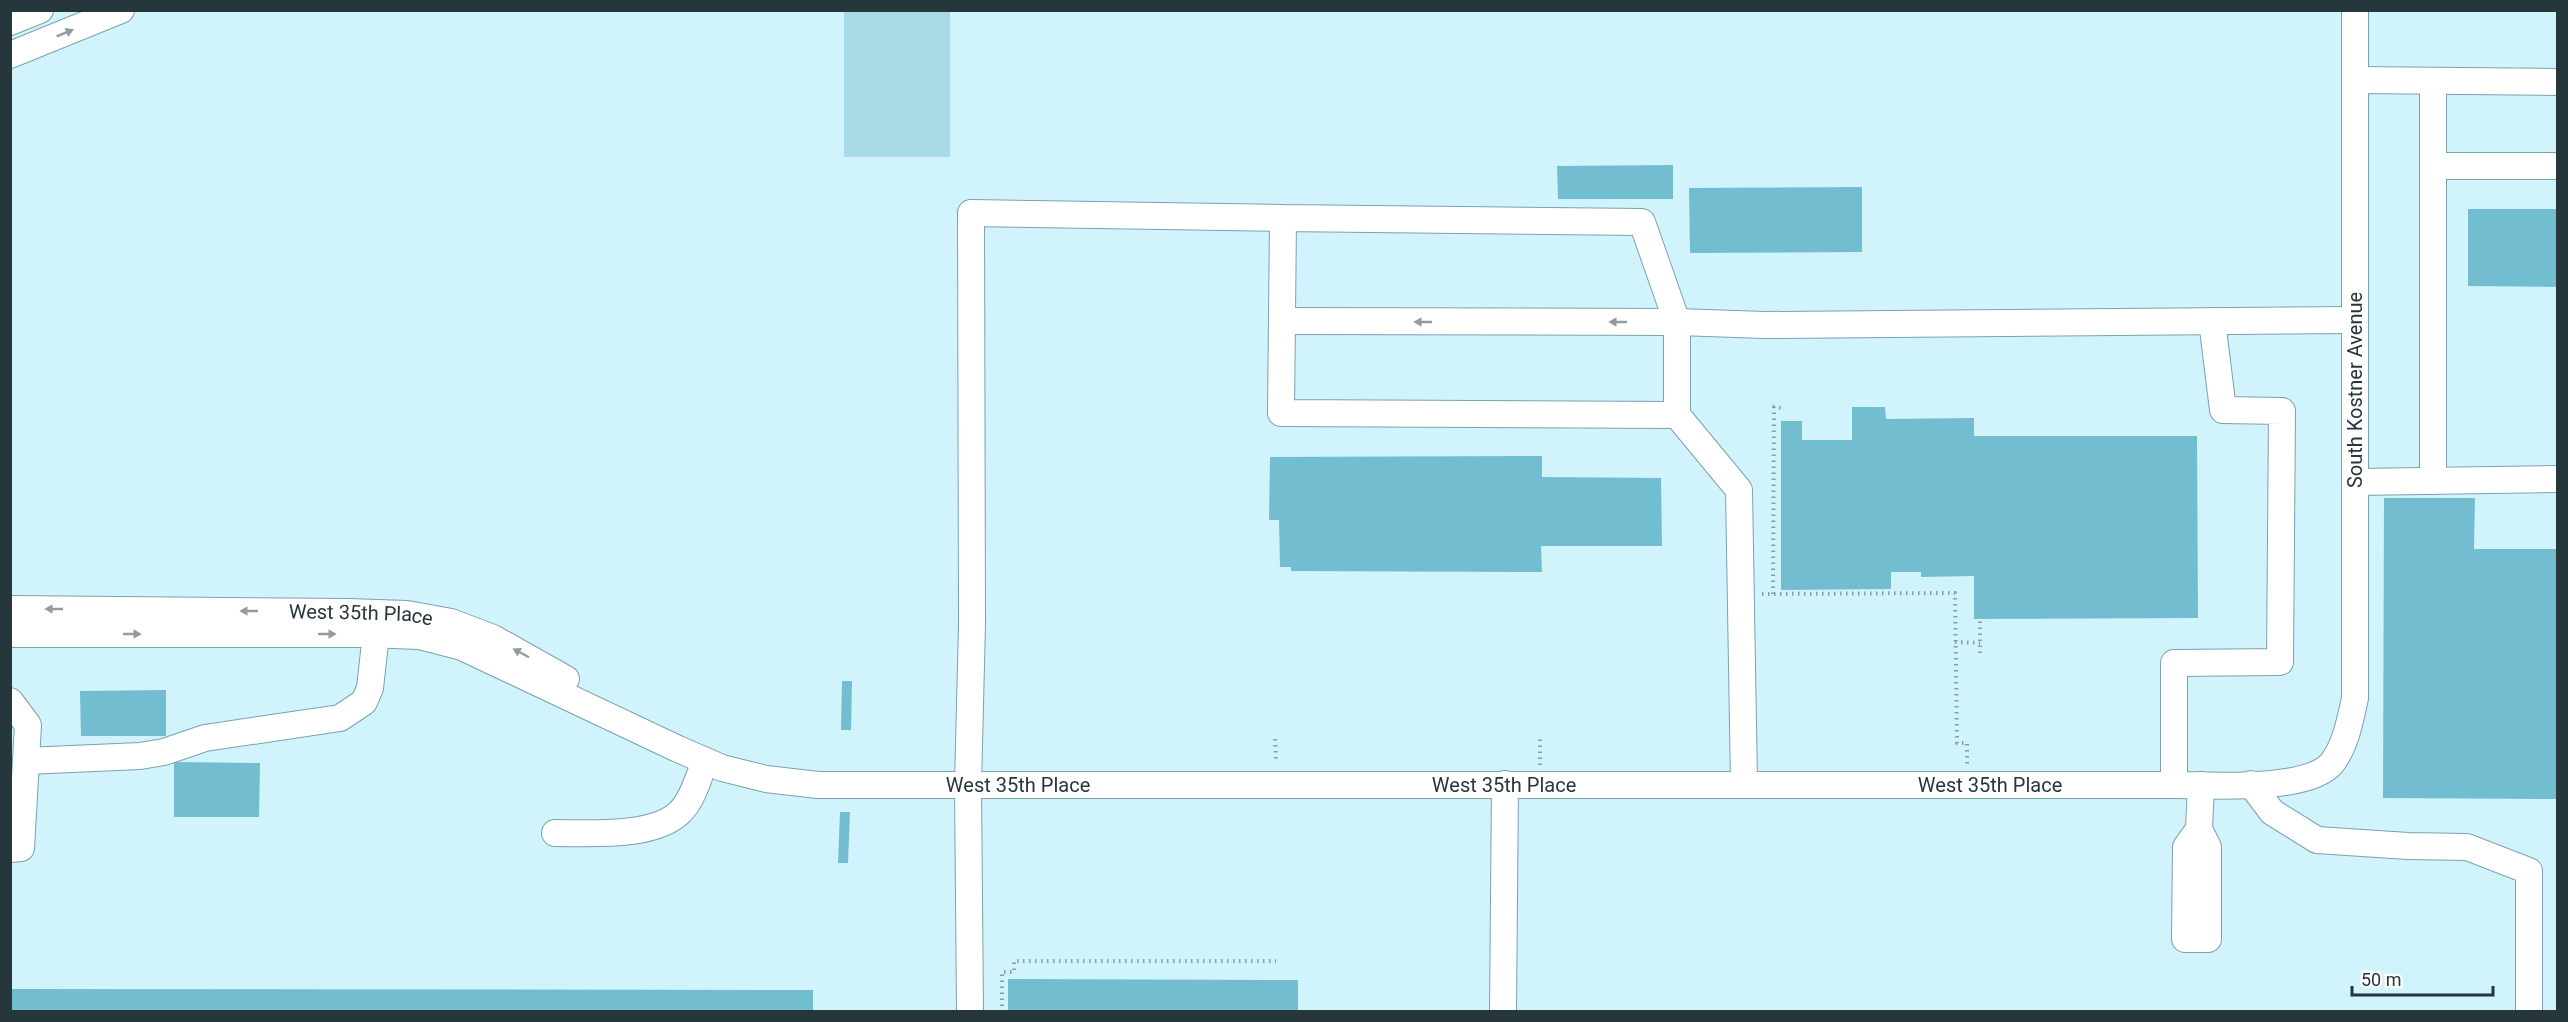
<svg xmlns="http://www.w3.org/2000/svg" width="2568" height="1022" font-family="Roboto,sans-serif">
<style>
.green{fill:#a8dae8}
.building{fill:#73bdd1}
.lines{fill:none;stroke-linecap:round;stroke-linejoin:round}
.minor-casing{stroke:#7aa2ae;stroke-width:28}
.path{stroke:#849fa6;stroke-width:4;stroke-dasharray:1.5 4.5;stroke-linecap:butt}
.minor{stroke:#fff;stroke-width:26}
.oneway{fill:#929b9e}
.labels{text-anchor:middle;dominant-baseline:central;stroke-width:5;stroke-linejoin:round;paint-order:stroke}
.street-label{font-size:20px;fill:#26373c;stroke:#fff}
</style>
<rect width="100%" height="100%" fill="#d1f3fc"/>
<rect class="green" x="844" y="11" width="106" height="146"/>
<g class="building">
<polygon points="1673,165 1673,199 1558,199 1557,166"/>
<polygon points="1862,187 1862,252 1690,253 1689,188"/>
<polygon points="2468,209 2558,209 2558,287 2468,286"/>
<polygon points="1852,407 1885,407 1886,419 1974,418 1974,436 2197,436 2198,618 1974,619 1974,576 1921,577 1921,572 1891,572 1891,589 1781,590 1781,421 1802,421 1802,440 1852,440"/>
<polygon points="1542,456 1542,477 1661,478 1662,546 1541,546 1542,572 1291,571 1291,567 1280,567 1279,520 1269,520 1270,457"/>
<polygon points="2384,498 2475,498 2474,549 2558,549 2558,799 2383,798"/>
<polygon points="842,681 852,681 851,730 841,730"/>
<polygon points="166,690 166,736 81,736 80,691"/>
<polygon points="174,762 260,763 259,817 174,817"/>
<polygon points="840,812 850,812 848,863 838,863"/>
<polygon points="1008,979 1298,980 1298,1012 1008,1012"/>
<polygon points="10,989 813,990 813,1012 10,1012"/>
</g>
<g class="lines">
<defs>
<g id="minor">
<polyline points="10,22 40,10"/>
<polyline points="10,55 121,10"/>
<polyline points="2355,80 2558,82"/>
<polyline points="2433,82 2433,481"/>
<polyline points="2433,166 2558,166"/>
<polyline points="1282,321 1677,322 1765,325 2355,320"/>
<polyline points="1677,415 1739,490 1744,783"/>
<polyline points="2355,482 2558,479"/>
<path id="s1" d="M 10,609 L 348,612 L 407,614 L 451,622 L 493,638 L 566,679"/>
<path id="s2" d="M 10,634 L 368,634 L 419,636 L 462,647 L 678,749 L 722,768 L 766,779 L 818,785 L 2174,785 C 2211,785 2308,792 2332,763 C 2346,745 2350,720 2355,698 L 2355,10"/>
<polyline points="10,701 28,725 21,848 10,849"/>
<polyline points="26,761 140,756 164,752 205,738 340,718 364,702 370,688 376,634"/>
<polyline points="2251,784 2272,812 2317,840 2408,846 2467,847 2529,871 2529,1012"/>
<polyline points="2174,785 2174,663 2280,662 2282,411 2223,410 2212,321"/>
<polyline points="2199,829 2186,847 2185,939 2208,939 2208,847 2199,829 2201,785"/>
<path d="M 555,833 C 590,833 656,838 681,811 C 693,799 699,776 705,761"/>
<polyline points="970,1012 968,785 972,624 971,213 1283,218 1281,413 1677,415 1677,322 1642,222 1283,218"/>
<polyline points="1503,1012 1505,784"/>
</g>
</defs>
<use href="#minor" class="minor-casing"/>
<g class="path">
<polyline points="1762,594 1955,593 1957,743 1967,743 1967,766"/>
<polyline points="1773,594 1774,407 1782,408"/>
<polyline points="1955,642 1980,643"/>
<polyline points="1980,653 1980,621"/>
<polyline points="1275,739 1276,761"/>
<polyline points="1540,765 1540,739"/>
<polyline points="1002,1012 1002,972 1014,972 1014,961 1276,961"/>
</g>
<use href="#minor" class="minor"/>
</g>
<defs><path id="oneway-solid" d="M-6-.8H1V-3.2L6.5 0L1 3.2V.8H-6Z" transform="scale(1.5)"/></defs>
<g class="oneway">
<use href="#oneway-solid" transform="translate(65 33) rotate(-22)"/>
<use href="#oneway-solid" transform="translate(1423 322) rotate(-180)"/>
<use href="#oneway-solid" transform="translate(1618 322) rotate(-180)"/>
<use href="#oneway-solid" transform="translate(54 609) rotate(-180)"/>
<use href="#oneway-solid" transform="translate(249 611) rotate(-180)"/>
<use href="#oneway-solid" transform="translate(132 634)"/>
<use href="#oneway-solid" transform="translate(327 634)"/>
<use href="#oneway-solid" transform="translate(521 653) rotate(-152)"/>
</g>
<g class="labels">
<g class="street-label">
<text transform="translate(2355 390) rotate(-90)">South Kostner Avenue</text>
<text stroke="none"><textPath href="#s1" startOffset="351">West 35th Place</textPath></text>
<text stroke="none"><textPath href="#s2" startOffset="1524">West 35th Place</textPath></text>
<text stroke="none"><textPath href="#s2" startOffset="2010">West 35th Place</textPath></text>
<text stroke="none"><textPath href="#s2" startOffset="1038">West 35th Place</textPath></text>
</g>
</g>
<rect width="2568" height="1022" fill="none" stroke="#26373c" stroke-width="24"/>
<path d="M2352 986v9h141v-9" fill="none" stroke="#26373c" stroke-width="3"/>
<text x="2361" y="986" font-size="18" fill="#26373c" stroke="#ffffff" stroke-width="4.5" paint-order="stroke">50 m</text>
</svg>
